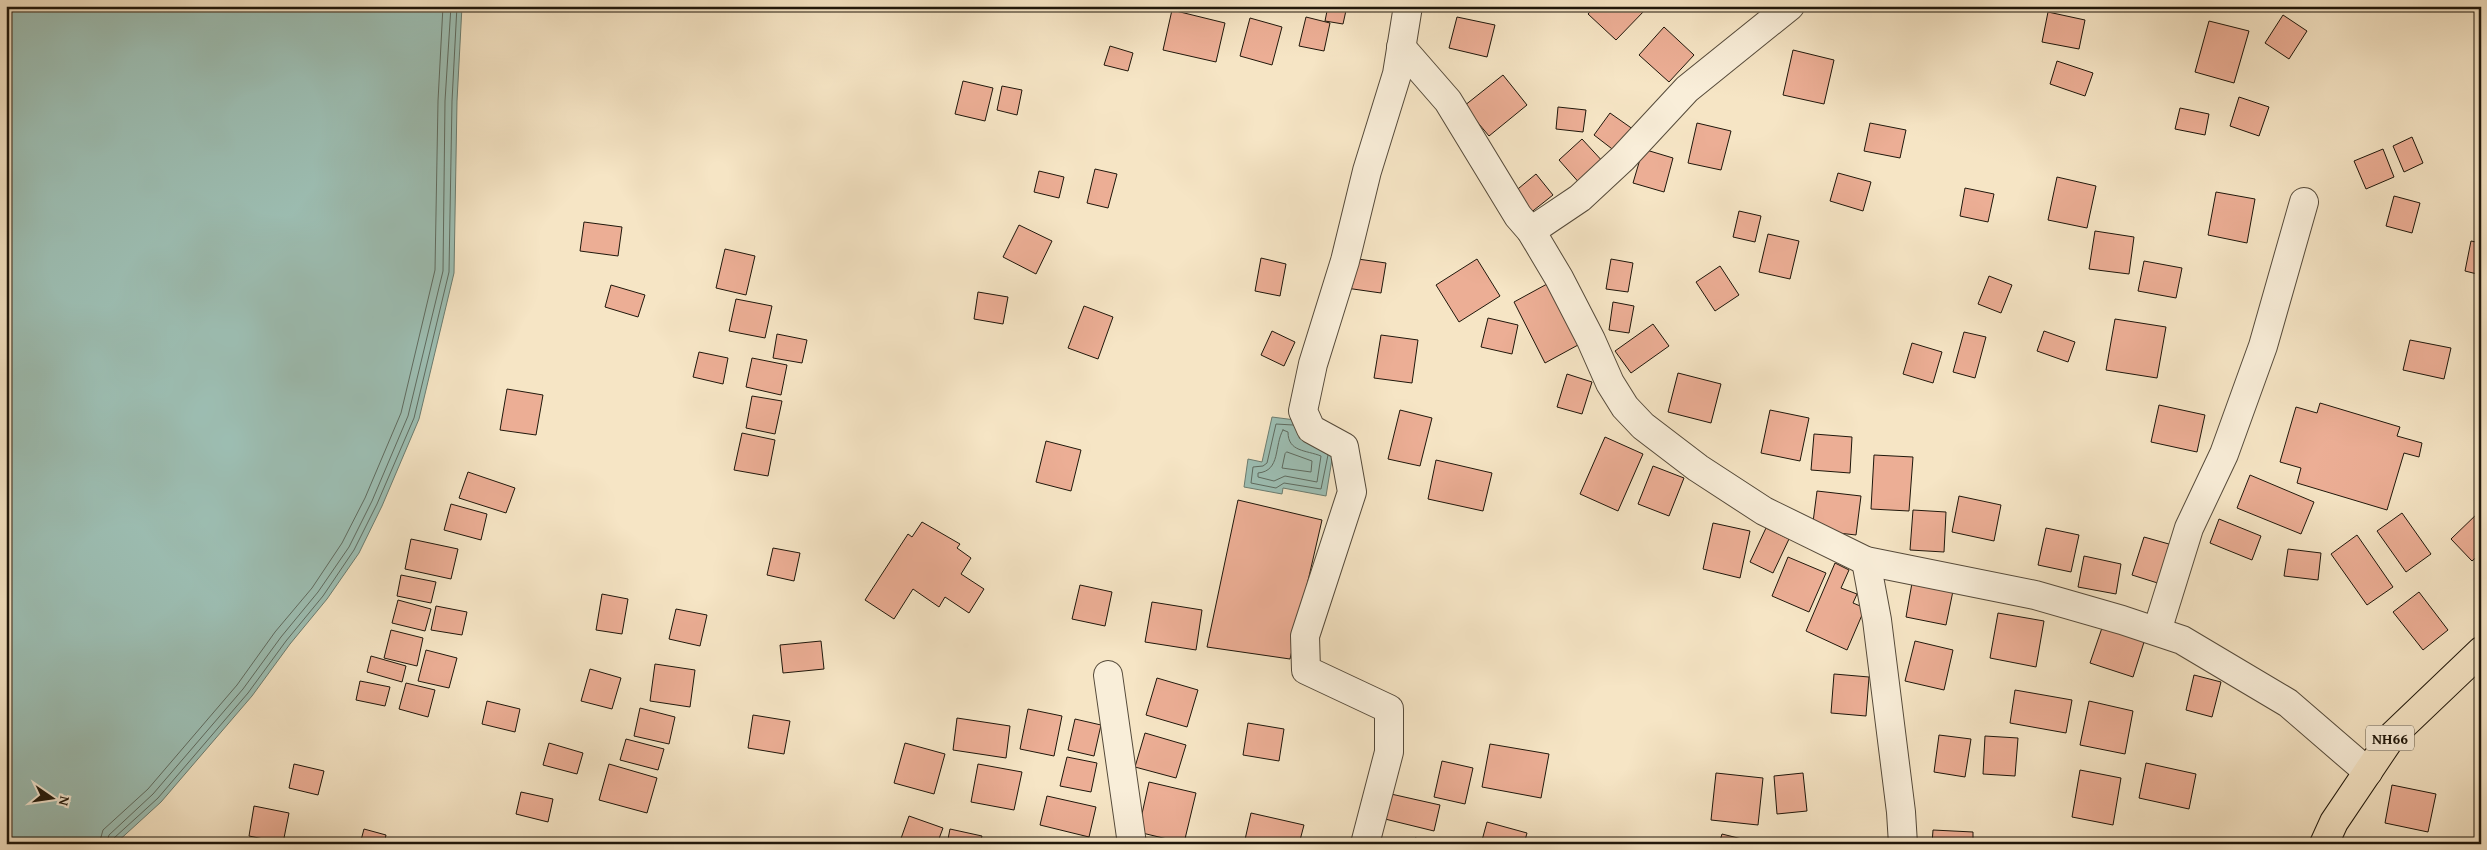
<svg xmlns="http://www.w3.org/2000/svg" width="2487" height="850" font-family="'Gentium Book Plus',serif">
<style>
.water{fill:#9dbfb4;stroke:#6b7c70}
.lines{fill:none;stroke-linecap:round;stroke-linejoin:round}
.shore{stroke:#5e6b60;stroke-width:1}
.building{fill:#ecae95;stroke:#1f170b}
.minor-casing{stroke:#554a3a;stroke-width:30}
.major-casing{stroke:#1f170b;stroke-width:30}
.minor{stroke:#f9eed9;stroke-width:28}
.major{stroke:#f6e5c5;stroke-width:28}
.labels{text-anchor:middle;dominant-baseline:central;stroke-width:4;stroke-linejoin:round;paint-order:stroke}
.shield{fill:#f9eed9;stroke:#605849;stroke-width:1}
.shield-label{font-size:15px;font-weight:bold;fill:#1f170b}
</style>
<rect width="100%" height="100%" fill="#f6e5c5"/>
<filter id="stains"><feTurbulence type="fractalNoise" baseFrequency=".004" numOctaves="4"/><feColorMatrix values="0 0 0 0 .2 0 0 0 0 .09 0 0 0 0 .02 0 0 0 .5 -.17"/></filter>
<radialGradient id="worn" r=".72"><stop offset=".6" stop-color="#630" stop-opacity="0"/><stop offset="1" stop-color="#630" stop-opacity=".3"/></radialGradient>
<g class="water">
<polygon points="6,6 462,6 457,101 454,273 419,419 382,506 359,553 327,599 290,644 252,696 161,802 115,844 6,844"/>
<polygon points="1272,417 1303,421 1299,438 1334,447 1326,496 1283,488 1282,494 1244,487 1248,459 1262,462"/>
</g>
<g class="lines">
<g class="shore">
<polyline points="1293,425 1276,424 1267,463 1263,466 1253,467 1251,483 1276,488 1284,483 1321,489 1328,455"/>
<path d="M 1283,430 L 1288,432 C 1288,452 1306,450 1321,456 L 1317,482 L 1285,476 L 1274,481 L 1258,477 L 1258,473 C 1281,471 1274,445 1283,430 Z"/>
<polygon points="1287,452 1312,461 1311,472 1282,468 1285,454"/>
<polyline points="99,844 103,830 148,789 237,685 275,632 312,588 342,543 365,498 401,413 435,270 438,101 443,6"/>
<polyline points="106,844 109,835 153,794 243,689 281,637 318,592 349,547 372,501 408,416 443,271 445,101 451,6"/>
<polyline points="112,844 114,838 158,798 248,693 286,641 323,596 354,550 377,504 414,418 449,272 452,101 457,6"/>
</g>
</g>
<g class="building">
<polygon points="1328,6 1347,6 1343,24 1325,21"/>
<polygon points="1595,6 1641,6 1645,10 1616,40 1588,14"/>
<polygon points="1172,10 1225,23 1216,62 1163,50"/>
<polygon points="2048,12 2085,20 2079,49 2042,42"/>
<polygon points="2283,15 2307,31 2289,59 2265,43"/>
<polygon points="1306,17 1330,23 1324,51 1299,46"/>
<polygon points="1457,17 1495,25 1487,57 1449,48"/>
<polygon points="1250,18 1282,27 1272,65 1240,56"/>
<polygon points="2209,21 2249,31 2234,83 2195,72"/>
<polygon points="1664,27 1694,55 1669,82 1639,55"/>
<polygon points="1110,46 1133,53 1128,71 1104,65"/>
<polygon points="1793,50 1834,60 1824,104 1783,95"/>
<polygon points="2057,61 2093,73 2085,96 2050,84"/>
<polygon points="1503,75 1527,105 1489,136 1464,106"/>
<polygon points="963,81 993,88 985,121 955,114"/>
<polygon points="1002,86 1022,90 1017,115 997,110"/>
<polygon points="2239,97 2269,107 2259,136 2230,126"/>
<polygon points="1558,107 1586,110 1583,132 1556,129"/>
<polygon points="2180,108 2209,114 2205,135 2175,129"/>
<polygon points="1610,113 1637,132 1620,155 1594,135"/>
<polygon points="1697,123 1731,131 1721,170 1688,163"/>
<polygon points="1870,123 1906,130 1900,158 1864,151"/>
<polygon points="2412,137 2423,163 2404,172 2393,146"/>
<polygon points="1582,139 1605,164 1582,186 1559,160"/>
<polygon points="1643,149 1673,158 1664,192 1633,183"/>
<polygon points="2383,149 2394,177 2366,189 2354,161"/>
<polygon points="1095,169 1117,174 1108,208 1087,203"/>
<polygon points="1039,171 1064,177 1059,198 1034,192"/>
<polygon points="1838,173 1871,182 1863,211 1830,201"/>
<polygon points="1536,174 1553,195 1529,214 1513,193"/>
<polygon points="2057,177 2096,186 2087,228 2048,220"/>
<polygon points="1965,188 1994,194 1988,222 1960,216"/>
<polygon points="2216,192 2255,199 2247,243 2208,235"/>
<polygon points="2394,196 2420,203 2412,233 2386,226"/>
<polygon points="1739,211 1761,216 1755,242 1733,237"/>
<polygon points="584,222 622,227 618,256 580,251"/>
<polygon points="1019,225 1052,241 1036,274 1003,257"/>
<polygon points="2095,231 2134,237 2129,274 2089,269"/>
<polygon points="1768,234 1799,241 1790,279 1759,272"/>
<polygon points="2471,241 2481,243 2481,275 2465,271"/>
<polygon points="725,249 755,256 746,295 716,288"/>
<polygon points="1261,258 1286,264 1280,296 1255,291"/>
<polygon points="1351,258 1386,263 1381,293 1346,288"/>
<polygon points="1477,259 1500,296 1459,322 1436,285"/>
<polygon points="1611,259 1633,263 1628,292 1606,289"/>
<polygon points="2144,261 2182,268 2176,298 2138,291"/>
<polygon points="1720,266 1739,295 1715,311 1696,282"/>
<polygon points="1989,276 2012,285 2001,313 1978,304"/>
<polygon points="1547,284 1578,345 1545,363 1514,302"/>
<polygon points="611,285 645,295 638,317 605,307"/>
<polygon points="978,292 1008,297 1003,324 974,319"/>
<polygon points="736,299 772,306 765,338 729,331"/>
<polygon points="1613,302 1634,306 1629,333 1609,330"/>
<polygon points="1084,306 1113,317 1098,359 1068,348"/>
<polygon points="1488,318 1518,325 1512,354 1481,347"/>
<polygon points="2115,319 2166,327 2157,378 2106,370"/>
<polygon points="1653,324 1669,346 1631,373 1615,351"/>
<polygon points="1272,331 1295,342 1284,366 1261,355"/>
<polygon points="2044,331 2075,342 2068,362 2037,351"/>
<polygon points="1964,332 1986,337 1975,378 1953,372"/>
<polygon points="777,334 807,340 802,363 773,358"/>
<polygon points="1381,335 1418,340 1412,383 1374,378"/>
<polygon points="2410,340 2451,348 2444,379 2403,370"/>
<polygon points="1912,343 1942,352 1933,383 1903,374"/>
<polygon points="699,352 728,358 723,384 693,377"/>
<polygon points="752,358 787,365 781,395 746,387"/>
<polygon points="1678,373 1721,384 1711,423 1668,412"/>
<polygon points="1567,374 1592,382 1582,414 1557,407"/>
<polygon points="507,389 543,395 536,435 500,430"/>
<polygon points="752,396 782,401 775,434 746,428"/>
<polygon points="2320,403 2400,427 2397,436 2422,443 2419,457 2404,453 2387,510 2297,483 2301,468 2280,462 2296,407 2317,413"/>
<polygon points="2159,405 2205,415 2197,452 2151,442"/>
<polygon points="1400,410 1432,418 1420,466 1388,459"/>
<polygon points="1770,410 1809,418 1800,461 1761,453"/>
<polygon points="742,433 775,440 768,476 734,470"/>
<polygon points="1814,434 1852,437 1850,473 1811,470"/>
<polygon points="1605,437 1643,454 1618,511 1580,494"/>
<polygon points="1046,441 1081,450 1071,491 1036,482"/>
<polygon points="1874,455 1913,457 1909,511 1871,509"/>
<polygon points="1436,460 1492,473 1483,511 1428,499"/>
<polygon points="1653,466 1684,478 1669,516 1638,504"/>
<polygon points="468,472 515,488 506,513 459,498"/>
<polygon points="2250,475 2314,502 2301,534 2237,508"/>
<polygon points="1817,491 1861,496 1856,535 1812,530"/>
<polygon points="1959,496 2001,505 1994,541 1952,532"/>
<polygon points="1238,500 1322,520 1290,659 1207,647"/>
<polygon points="451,504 487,514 481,540 444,530"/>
<polygon points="1913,510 1946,512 1944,552 1910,550"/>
<polygon points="2480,511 2481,553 2472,561 2451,539"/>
<polygon points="2402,513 2431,554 2406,572 2377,531"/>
<polygon points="2219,519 2261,536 2252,560 2210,543"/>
<polygon points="922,522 960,544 957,548 971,558 961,574 984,589 969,613 945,597 939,607 913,589 894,619 865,600 908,534 912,537"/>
<polygon points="1713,523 1750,531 1740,578 1703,569"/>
<polygon points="1766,528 1789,539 1773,573 1750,562"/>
<polygon points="2046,528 2079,535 2071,572 2038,565"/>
<polygon points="2357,535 2393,587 2367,605 2331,554"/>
<polygon points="2144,537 2176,546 2164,585 2132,575"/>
<polygon points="411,539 458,549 451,579 405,569"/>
<polygon points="773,548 800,553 794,581 767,575"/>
<polygon points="2288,549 2321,553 2318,580 2284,576"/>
<polygon points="2084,556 2121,564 2116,594 2078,587"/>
<polygon points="1788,557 1826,573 1809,612 1772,596"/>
<polygon points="1835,563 1849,570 1841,588 1857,594 1853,603 1865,608 1847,650 1806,631"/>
<polygon points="401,575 436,582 431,603 397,596"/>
<polygon points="1912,583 1953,591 1946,625 1906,617"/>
<polygon points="1080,585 1112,592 1105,626 1072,619"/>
<polygon points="2419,592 2448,630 2423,650 2393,612"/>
<polygon points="602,594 628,599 622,634 596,630"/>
<polygon points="398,600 431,609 425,631 392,623"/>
<polygon points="1152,602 1202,610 1196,650 1145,642"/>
<polygon points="436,606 467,612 462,635 431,630"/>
<polygon points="676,609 707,615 700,646 669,639"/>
<polygon points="1998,613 2044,621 2036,667 1990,658"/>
<polygon points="2103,625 2145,639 2133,677 2090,663"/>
<polygon points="391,630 423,638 417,666 384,658"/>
<polygon points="821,641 824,669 783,673 780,645"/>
<polygon points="1915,641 1953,650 1944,690 1905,681"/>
<polygon points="426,650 457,658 449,688 418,681"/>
<polygon points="371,656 406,666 402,682 367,672"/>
<polygon points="655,664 695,670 690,707 650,701"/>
<polygon points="590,669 621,678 612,709 581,701"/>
<polygon points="1834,674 1869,677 1866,716 1831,713"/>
<polygon points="2194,675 2221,682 2212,717 2186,710"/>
<polygon points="1157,678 1198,690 1187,727 1146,715"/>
<polygon points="360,681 390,687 385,706 356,700"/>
<polygon points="406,683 435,690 428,717 399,709"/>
<polygon points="2015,690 2072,700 2066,733 2010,723"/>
<polygon points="487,701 520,709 515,732 482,724"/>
<polygon points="2089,701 2133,711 2125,754 2080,745"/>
<polygon points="640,708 675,717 669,744 634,736"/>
<polygon points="1028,709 1062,716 1054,756 1020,749"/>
<polygon points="753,715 790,721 784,754 748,748"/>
<polygon points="957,718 1010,726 1006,758 953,750"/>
<polygon points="1075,719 1101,725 1094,756 1068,750"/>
<polygon points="1248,723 1284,729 1279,761 1243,755"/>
<polygon points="1145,733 1186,745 1176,778 1135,767"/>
<polygon points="1939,735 1971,739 1965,777 1934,772"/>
<polygon points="1985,736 2018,738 2015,776 1983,774"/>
<polygon points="626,739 664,749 658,770 620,760"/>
<polygon points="549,743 583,753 577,774 543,765"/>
<polygon points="905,743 945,754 934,794 894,783"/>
<polygon points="1490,744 1549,754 1541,798 1482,787"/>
<polygon points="1067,757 1097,763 1091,792 1060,786"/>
<polygon points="1442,761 1473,768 1465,804 1434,797"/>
<polygon points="2146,763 2196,774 2189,809 2139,798"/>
<polygon points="294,764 324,771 318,795 289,788"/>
<polygon points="609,764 657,778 647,813 599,800"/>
<polygon points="978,764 1022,772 1014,810 971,802"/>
<polygon points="2080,770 2121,778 2113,825 2072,817"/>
<polygon points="1716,773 1763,778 1758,825 1711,820"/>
<polygon points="1803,773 1807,811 1777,814 1774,776"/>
<polygon points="1149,782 1196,793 1184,843 1138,832"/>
<polygon points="2392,785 2436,794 2428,832 2385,823"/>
<polygon points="521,792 553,799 548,822 516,814"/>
<polygon points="1391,794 1440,805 1434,831 1385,819"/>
<polygon points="1047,796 1096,807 1089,837 1040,825"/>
<polygon points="254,806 289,813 283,843 249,836"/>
<polygon points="1251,813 1304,825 1299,844 1244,844"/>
<polygon points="909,816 943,828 937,844 899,844"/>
<polygon points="1487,822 1527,833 1524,844 1481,844"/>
<polygon points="364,829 386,835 384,844 360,844"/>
<polygon points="950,829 982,836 980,844 947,844"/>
<polygon points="1933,830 1973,832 1973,844 1932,844"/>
<polygon points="1722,834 1750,841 1749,844 1719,844"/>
<polygon points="1415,838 1439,844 1414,844"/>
<polygon points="1600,839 1621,840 1621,844 1600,844"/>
<polygon points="1996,839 2021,844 1995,844"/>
</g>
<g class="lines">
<defs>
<g id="minor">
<polyline points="1401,47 1448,101 1518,216 1531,231 1559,278 1591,340 1610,383 1625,407 1643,426 1698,468 1764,511 1866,561 2035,595 2122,620 2182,640 2288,703 2368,772"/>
<polyline points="1531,231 1580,198 1623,158 1687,89 1790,6"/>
<polyline points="1866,561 1877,620 1901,812 1903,844"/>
<polyline points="2157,631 2189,528 2224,454 2263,346 2304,202"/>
<polyline points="1108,675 1132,844"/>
<polyline points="1365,844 1389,752 1389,709 1306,670 1305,636 1352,492 1344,447 1311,429 1303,411 1313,364 1345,261 1367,171 1397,74 1408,6"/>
</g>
<polyline id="major" points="2324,844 2334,822 2392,736 2481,651"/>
</defs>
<use href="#minor" class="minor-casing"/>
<use href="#major" class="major-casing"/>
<use href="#minor" class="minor"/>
<use href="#major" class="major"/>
</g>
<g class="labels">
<rect class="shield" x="2366" y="725.5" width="48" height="25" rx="4"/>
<g class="shield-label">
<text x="2390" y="738">NH66</text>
</g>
</g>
<rect width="2487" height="850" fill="none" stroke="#f6e5c5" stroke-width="25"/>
<rect x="8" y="8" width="2472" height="835" fill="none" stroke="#1f170b" stroke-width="2.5"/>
<rect x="12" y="12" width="2462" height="825" fill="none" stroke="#1f170b"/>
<g transform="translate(52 798) rotate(103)" stroke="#f9eed9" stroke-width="4" paint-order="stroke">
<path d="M0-4L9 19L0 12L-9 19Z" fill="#1f170b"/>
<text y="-8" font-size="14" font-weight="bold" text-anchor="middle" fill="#1f170b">N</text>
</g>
<rect width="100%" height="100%" filter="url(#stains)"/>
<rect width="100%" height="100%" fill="url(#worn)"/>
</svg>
